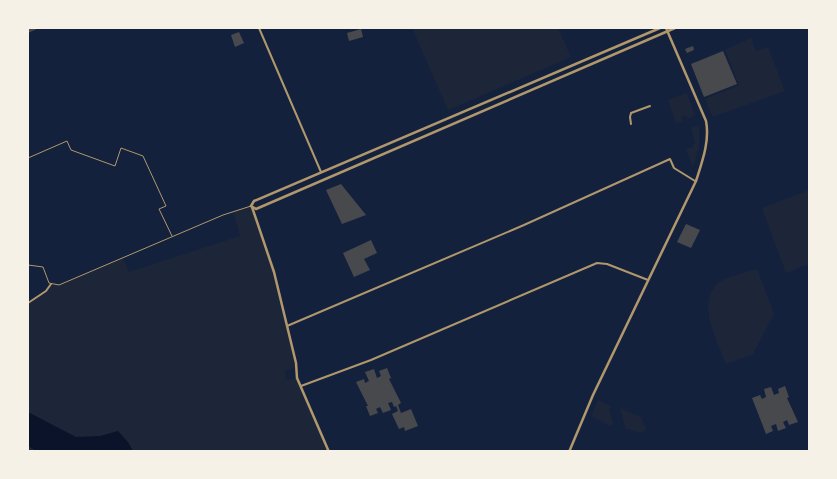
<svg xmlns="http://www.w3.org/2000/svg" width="837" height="479" font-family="'PT Sans',sans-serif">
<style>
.green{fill:#1d2539}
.water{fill:#0b132b}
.building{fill:#48494c}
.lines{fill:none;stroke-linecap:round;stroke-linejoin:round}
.service{stroke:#b1986c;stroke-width:1}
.minor{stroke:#b1986c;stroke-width:2}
.tertiary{stroke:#b1986c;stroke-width:2.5}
</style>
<rect width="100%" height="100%" fill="#14213d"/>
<g class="green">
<polygon points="412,28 558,28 571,57 448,110"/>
<polygon points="751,38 756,51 768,47 785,91 715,116 712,116 705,99 739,85 725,50"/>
<polygon points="687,93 695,116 687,119 686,115 681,117 683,121 676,123 668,100"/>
<polygon points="699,125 699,146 693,167 686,149 693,147 695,142 691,128"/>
<polygon points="809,190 809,264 786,273 762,208"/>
<polygon points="251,206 274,272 296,367 285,371 286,380 297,378 329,451 28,451 28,302 46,291 51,284 59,285 123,258 129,272 240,236 233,211"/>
<path d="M 757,269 L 774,314 L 753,354 L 726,364 C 718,342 696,304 717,284 C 721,279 749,271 757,269 Z"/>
<polygon points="598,400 611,406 609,410 613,422 611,426 591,416"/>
<polygon points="620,408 641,417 646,429 641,433 628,429 626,430"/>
</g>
<polygon class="water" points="28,412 76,437 100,436 118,431 128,442 133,451 36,451 28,446"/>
<g class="building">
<polygon points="28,28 39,28 28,33"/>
<polygon points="361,29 363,37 349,41 347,33"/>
<polygon points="239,32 244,43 235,47 231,35"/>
<polygon points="693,46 694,50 687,53 685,49"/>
<polygon points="723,51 737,84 704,97 691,64"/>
<polygon points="341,184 366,215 342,224 326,190"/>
<polygon points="686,224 700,230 691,248 677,242"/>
<polygon points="371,240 377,253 364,259 370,270 354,277 343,253"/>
<polygon points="387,368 391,378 389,379 401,403 398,405 401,413 411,409 418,426 405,431 404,427 399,429 392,414 398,411 396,406 394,407 392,402 388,403 391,410 383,413 380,407 376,409 378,413 370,416 366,406 368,406 356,382 364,379 365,383 369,381 365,372 374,369 377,378 381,376 379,371"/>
<polygon points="785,386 789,397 787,398 798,422 789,425 787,420 783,422 786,428 778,431 776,424 771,426 773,431 766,434 752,398 760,395 762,399 766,397 764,389 771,387 774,395 779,393 778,389"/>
</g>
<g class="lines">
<g class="service">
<polyline points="28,158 67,141 71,150 115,166 121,148 143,156 166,206 159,209 172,236"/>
<polyline points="28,265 43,267 49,283 59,285 223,215 251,206"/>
</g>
<g class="minor">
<polyline points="259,28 321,172"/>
<polyline points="631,124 630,117 631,113 650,106"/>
<polyline points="28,303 46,291 51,284"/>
<polyline points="287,326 524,225 670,159 674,168 695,181"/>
<polyline points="301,386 371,360 597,263 607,264 648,280"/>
</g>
<g class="tertiary">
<polyline points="251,206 256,209 675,28"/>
<polyline points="251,206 254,201 660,28"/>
<polyline points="252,207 274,272 296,363 297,378 329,452"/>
<path d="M 569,452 L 593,395 L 696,181 C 702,162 710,141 706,121 L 666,28"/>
</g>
</g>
<rect width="837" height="479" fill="none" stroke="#f6f1e7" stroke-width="58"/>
</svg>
